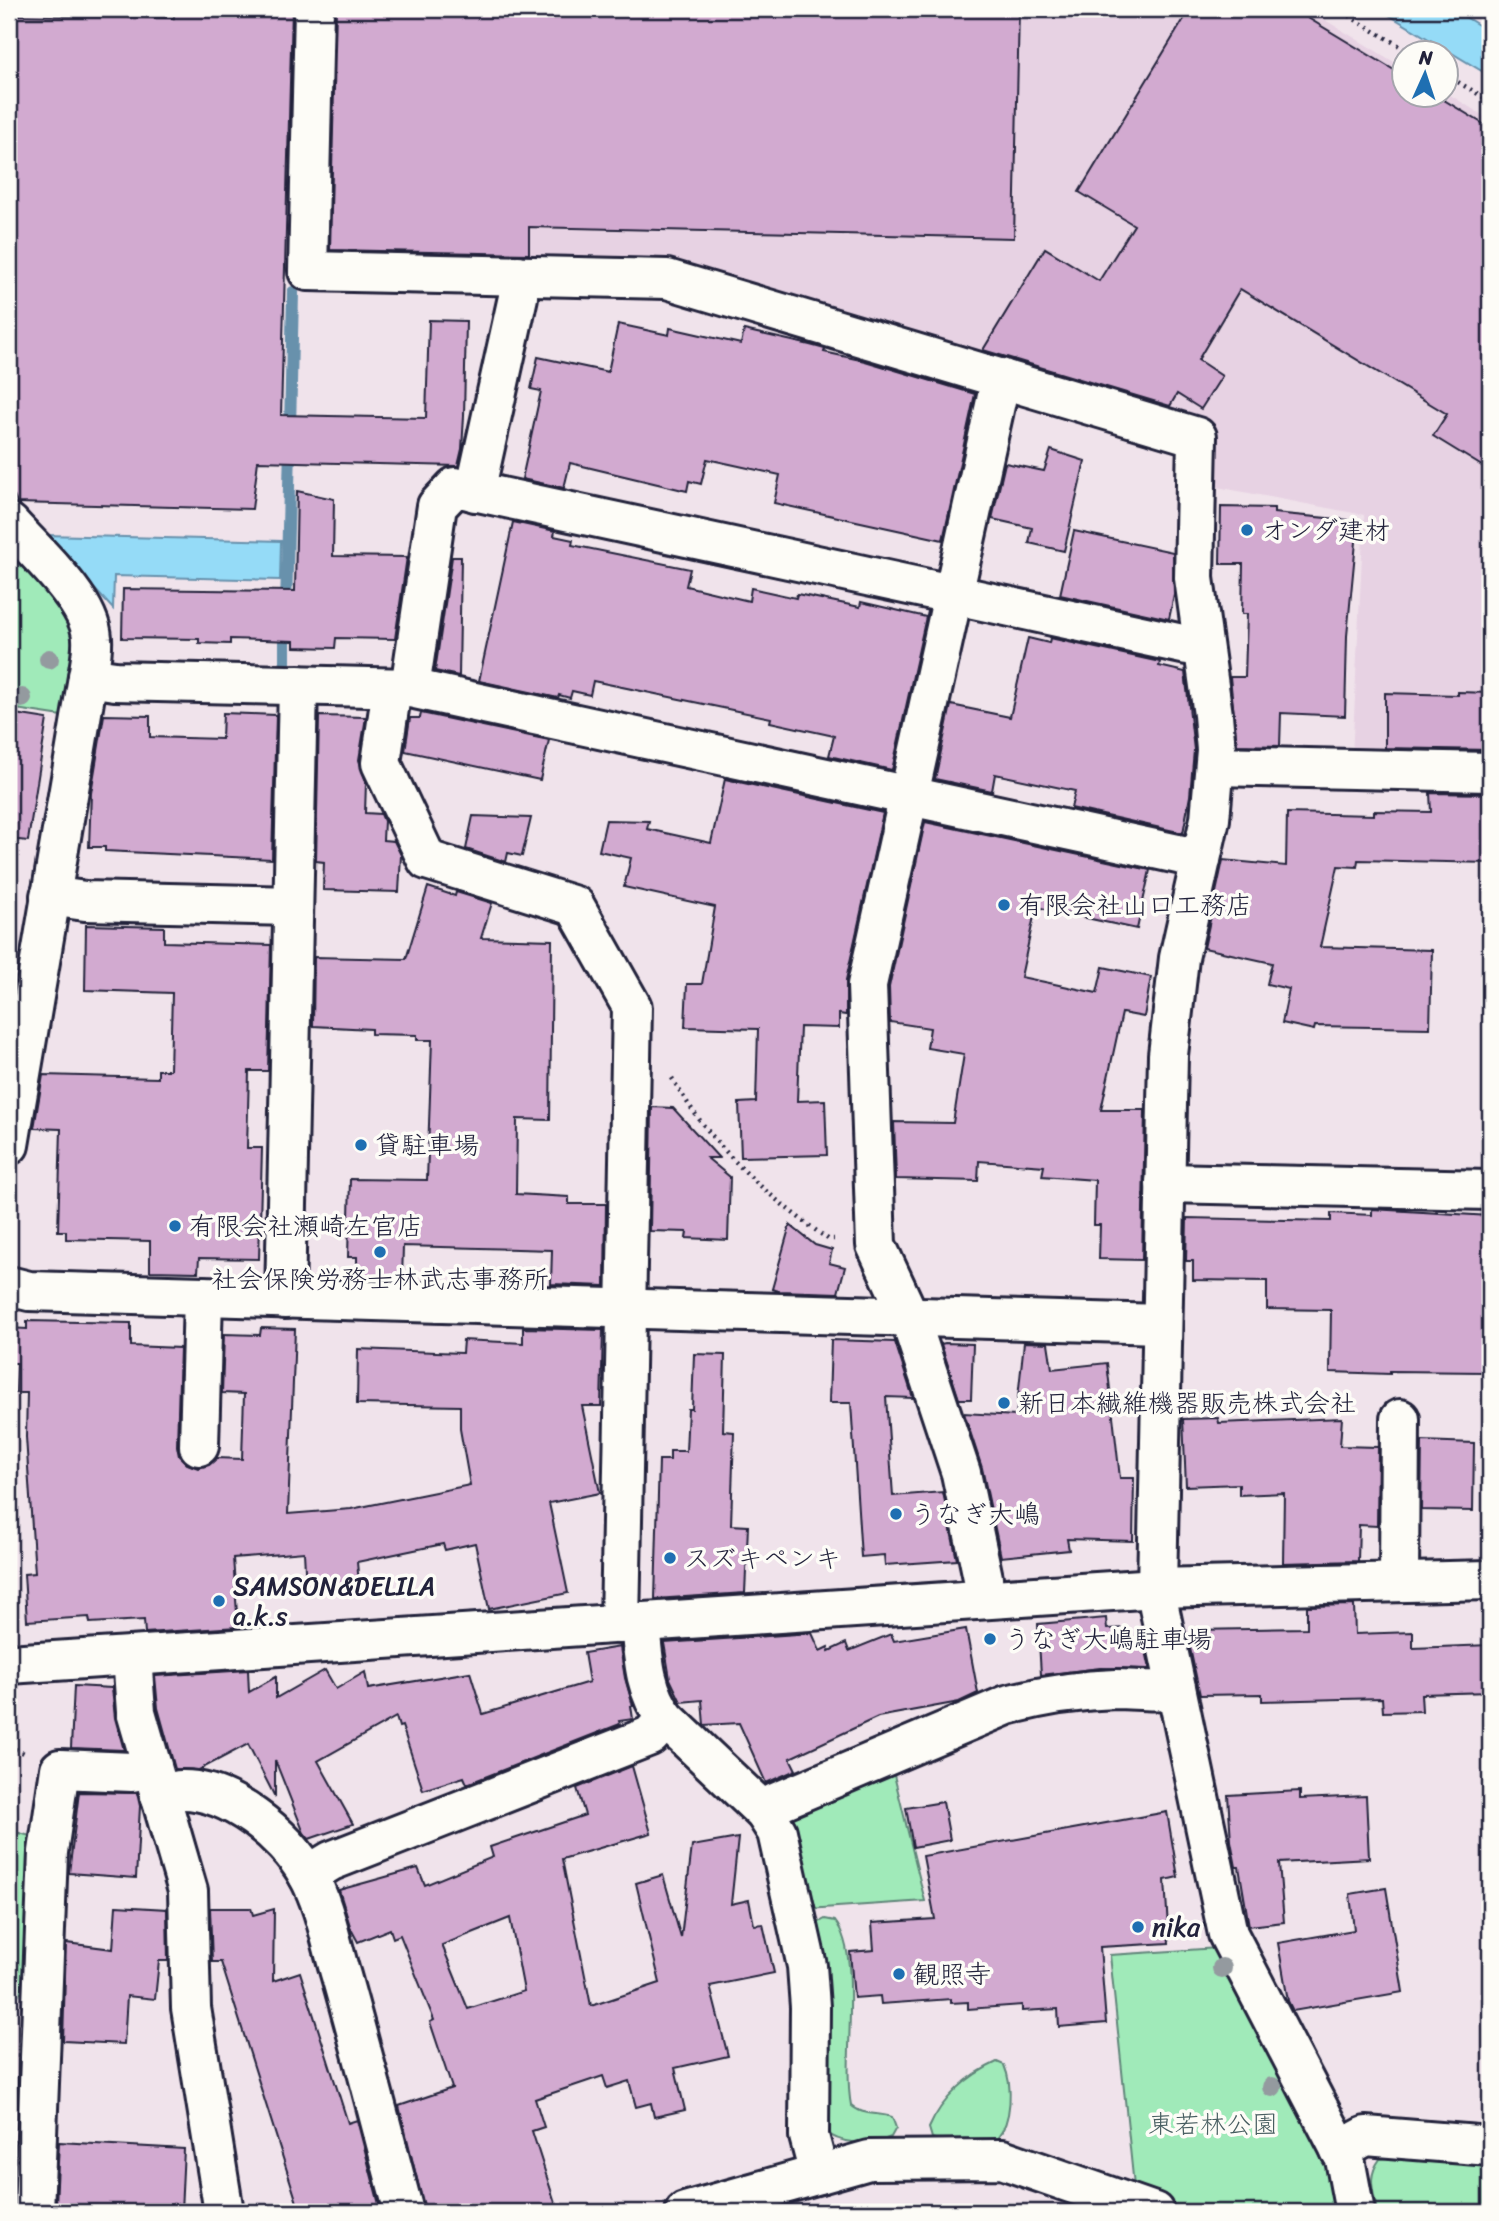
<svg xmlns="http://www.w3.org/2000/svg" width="1499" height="2221" font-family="Sriracha,'Klee One',sans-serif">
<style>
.built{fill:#e7d2e3}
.green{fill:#a0eab9;stroke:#61867a;stroke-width:2}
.water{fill:#95dbf7;stroke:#6791ac;stroke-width:2}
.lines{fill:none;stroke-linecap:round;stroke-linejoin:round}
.stream{stroke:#6791ac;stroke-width:12}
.building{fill:#d2aad0;stroke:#22223b;stroke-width:2;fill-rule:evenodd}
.minor-casing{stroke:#22223b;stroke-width:44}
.path{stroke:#22223b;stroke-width:4.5;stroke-dasharray:2 5;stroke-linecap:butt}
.minor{stroke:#fdfcf7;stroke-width:38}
.tree{fill:#949a9f}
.poi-dot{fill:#1f6fb2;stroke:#fdfcf7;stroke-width:2.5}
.labels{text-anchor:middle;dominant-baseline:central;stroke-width:7;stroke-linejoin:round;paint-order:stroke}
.poi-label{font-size:26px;fill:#22223b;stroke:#fdfcf7;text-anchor:start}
.park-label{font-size:26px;fill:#485e61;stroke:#fdfcf7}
</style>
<rect width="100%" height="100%" fill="#f0e3eb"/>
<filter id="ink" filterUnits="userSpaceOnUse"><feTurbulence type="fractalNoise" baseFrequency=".0143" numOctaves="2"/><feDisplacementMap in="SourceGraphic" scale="14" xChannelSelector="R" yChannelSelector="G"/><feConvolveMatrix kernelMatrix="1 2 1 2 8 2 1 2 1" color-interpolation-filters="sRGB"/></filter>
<g filter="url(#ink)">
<polygon class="built" points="329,9 1307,9 1404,68 1404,94 1447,93 1490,120 1490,760 1352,757 1364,515 1212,486 1213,425 670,263 333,255 324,246"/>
<g class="green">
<path d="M 9,551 C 29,574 72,608 73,639 C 74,664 66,692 62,716 L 9,708 Z"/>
<polygon points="892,1767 925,1901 808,1909 781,1814"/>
<polygon points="9,1830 37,1838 31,1983 18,1995 9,1995"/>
<path d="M 825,1919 L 835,1921 C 863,1956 842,2059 851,2105 C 862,2116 878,2112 892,2117 L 896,2128 L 891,2137 C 870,2146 840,2145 823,2130 L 816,1924 Z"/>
<polygon points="1218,1948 1330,2165 1339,2212 1187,2212 1135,2196 1110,1955"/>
<path d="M 997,2062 L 1004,2065 C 1013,2086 1012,2121 997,2139 L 943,2141 L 932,2138 L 929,2128 C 942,2098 968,2075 997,2062 Z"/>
<path d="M 1392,2157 L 1490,2164 L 1490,2212 L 1377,2212 C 1374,2191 1366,2178 1380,2159 Z"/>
</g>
<g class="water">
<polygon points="1379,9 1452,9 1490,32 1490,76"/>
<polygon points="45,535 281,541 280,580 114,576 113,609"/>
</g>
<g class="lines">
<g class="stream">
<polyline points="290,429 293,292"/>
<polyline points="286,608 290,447"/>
<polyline points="285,664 285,626"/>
</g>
</g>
<g class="building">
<polygon points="174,9 292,9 281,415 426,418 429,320 466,321 464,416 462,449 458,466 258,461 252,509 17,503 9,484 9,15 174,18"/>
<polygon points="336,9 1019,9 1014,238 529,227 529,254 330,250"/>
<polygon points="1190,9 1293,9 1404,76 1404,94 1434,94 1490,128 1490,471 1433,436 1447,414 1240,289 1198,360 1222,376 1201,409 1177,394 1170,406 983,350 1045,248 1099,281 1134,225 1079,192"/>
<polygon points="618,324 669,335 670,328 741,344 744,330 810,345 825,349 824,352 865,361 975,394 943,540 774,503 780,475 707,459 701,484 689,481 687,491 570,463 564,488 522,479 541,391 531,389 538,357 608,372"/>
<polygon points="1051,450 1085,461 1064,551 1029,543 1032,528 992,519 1005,463 1044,471"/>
<polygon points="297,491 334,499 333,556 407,557 395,639 336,638 335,648 294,647 294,641 230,639 230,644 199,643 199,639 122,638 123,589 295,591"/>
<polygon points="1221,507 1274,508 1274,513 1358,521 1347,636 1345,716 1281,713 1280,746 1237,745 1230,677 1245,677 1247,614 1242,614 1243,564 1220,564"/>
<polygon points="513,522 555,531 554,536 573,540 572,545 690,569 686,586 749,601 751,588 796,598 797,594 860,607 861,602 926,617 892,770 829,756 834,736 770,722 771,718 593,681 590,695 572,691 570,698 559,695 558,698 479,681"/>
<polygon points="1074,531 1173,552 1174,595 1169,619 1060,595"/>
<polygon points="452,557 461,557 459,676 435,671"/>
<polygon points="1028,638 1049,643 1050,638 1160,662 1159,666 1185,672 1194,750 1190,796 1183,833 1071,808 1075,791 995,774 992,791 935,779 951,705 1010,717"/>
<polygon points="1458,692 1490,693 1490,750 1385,748 1385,693 1458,695"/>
<polygon points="9,713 47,719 28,841 9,839"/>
<polygon points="223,713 276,715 272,859 105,851 105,847 89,847 91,793 104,715 150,716 150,737 222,739"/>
<polygon points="421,713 549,740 540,780 405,751 410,718 420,718"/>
<polygon points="319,716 366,717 359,760 366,782 365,813 381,814 384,821 383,840 394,841 401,855 399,892 323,890 324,862 316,861"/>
<polygon points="725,779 883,813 846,980 846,1015 839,1014 839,1028 800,1027 797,1101 825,1100 827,1155 741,1157 739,1103 756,1102 758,1029 685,1027 687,984 702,984 715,907 624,887 631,858 599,851 606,820 649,821 647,829 711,843"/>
<polygon points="1430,793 1490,794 1490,863 1358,860 1357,867 1338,866 1320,947 1432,950 1430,1028 1315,1026 1314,1030 1282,1023 1289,989 1267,984 1272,963 1204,948 1223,860 1286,866 1287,813 1374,815 1374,811 1431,812"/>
<polygon points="473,816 531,818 522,856 508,853 506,862 466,849"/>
<polygon points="925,822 1150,870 1137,929 1036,907 1021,977 1097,993 1103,967 1151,977 1144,1017 1122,1013 1101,1110 1145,1110 1142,1260 1099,1259 1100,1225 1094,1225 1095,1180 1042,1176 1044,1166 979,1161 978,1181 896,1179 894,1122 953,1123 964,1054 927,1048 930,1028 890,1022 889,987"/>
<polygon points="428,887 455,896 456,892 492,903 481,938 552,940 550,1120 517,1119 516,1194 569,1197 569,1204 606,1204 605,1286 551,1284 552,1250 403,1246 402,1280 357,1279 357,1257 348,1257 350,1179 427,1180 432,1040 417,1040 417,1035 371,1034 371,1029 313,1026 314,957 406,959"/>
<polygon points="86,925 164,927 164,942 271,945 268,1071 249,1071 247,1148 262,1148 259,1259 199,1258 198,1272 150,1271 150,1241 66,1239 66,1231 58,1231 61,1129 34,1128 43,1075 158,1078 158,1070 170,1070 172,993 85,990"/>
<polygon points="652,1107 673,1108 719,1158 707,1158 730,1177 728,1240 686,1238 687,1232 650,1231"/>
<polygon points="1372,1209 1490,1216 1490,1299 1486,1372 1390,1371 1390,1374 1330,1372 1331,1310 1267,1309 1267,1281 1193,1280 1193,1261 1186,1261 1187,1218 1331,1221 1331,1213 1372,1215"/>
<polygon points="790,1225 815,1245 832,1250 829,1263 845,1267 838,1293 779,1291 772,1289"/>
<polygon points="27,1321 131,1323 131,1346 180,1348 177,1446 179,1456 187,1464 198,1468 209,1465 217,1458 242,1459 244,1394 222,1393 224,1334 260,1335 261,1328 295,1329 288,1514 351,1509 470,1485 460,1429 460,1406 357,1404 358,1349 462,1353 463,1340 523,1343 523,1328 603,1330 601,1406 582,1406 600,1493 549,1503 568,1593 489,1609 475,1543 445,1550 443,1544 357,1562 359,1584 306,1588 304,1552 233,1558 238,1627 145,1633 144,1620 90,1623 89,1617 27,1621 24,1574 35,1573 26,1437 27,1393 16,1393 17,1363 9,1363 9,1328 27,1329"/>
<polygon points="831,1340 895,1342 913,1398 886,1397 893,1496 943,1492 957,1560 885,1565 884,1555 861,1557 851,1403 829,1403"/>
<polygon points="1024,1342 1048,1343 1052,1369 1107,1363 1120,1478 1134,1478 1133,1541 1067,1539 1069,1550 1001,1557 982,1468 964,1413 1016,1416"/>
<polygon points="945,1343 973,1344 971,1399 959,1399 941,1344"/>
<polygon points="694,1354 725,1355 723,1431 734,1432 731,1525 748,1526 745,1593 655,1599 659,1460 670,1460 670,1451 686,1451 688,1409 692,1409"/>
<polygon points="1218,1418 1219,1423 1342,1418 1340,1446 1378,1447 1377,1526 1359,1525 1358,1561 1283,1563 1284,1493 1239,1495 1239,1484 1186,1486 1183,1419"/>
<polygon points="1422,1441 1474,1443 1473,1511 1421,1510"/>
<polygon points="1354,1605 1355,1634 1413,1632 1413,1648 1490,1645 1490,1692 1421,1694 1422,1711 1383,1712 1382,1698 1262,1701 1262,1694 1200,1695 1187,1634 1194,1633 1194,1630 1307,1628 1307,1606"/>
<polygon points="1106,1618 1107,1629 1127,1628 1128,1638 1143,1637 1150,1669 1100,1668 1041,1675 1038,1624"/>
<polygon points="966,1629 978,1693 959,1702 878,1717 790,1758 796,1770 766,1783 739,1723 704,1725 702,1700 681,1702 670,1679 664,1643 812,1633 820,1651 828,1647 829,1651 846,1643 849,1651 891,1634 894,1641"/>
<polygon points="620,1647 625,1678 633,1706 631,1706 633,1719 619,1721 620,1724 467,1784 464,1777 423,1790 402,1726 399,1727 396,1717 318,1761 353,1824 309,1839 304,1833 275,1760 275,1797 248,1744 199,1770 175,1769 158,1708 155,1676 248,1670 249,1692 276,1677 276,1698 325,1670 336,1689 365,1672 368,1689 470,1672 483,1714 589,1682 584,1653"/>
<polygon points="74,1686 112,1688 115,1718 124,1750 71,1748"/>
<path d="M 632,1766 L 651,1833 L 562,1859 L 591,2006 L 660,1983 L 636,1883 L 663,1875 L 681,1938 L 692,1846 L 738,1838 L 731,1904 L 749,1900 L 754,1925 L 763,1924 L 774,1973 L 710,1986 L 728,2056 L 675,2068 L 685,2110 L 654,2117 L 651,2103 L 636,2107 L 629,2081 L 607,2088 L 603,2076 L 535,2099 L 544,2127 L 532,2131 L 558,2212 L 425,2212 L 399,2106 L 452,2088 L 430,2022 L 434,2020 L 400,1935 L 393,1938 L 390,1929 L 358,1942 L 351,1929 L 339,1890 L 418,1868 L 425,1885 L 493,1857 L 490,1847 L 585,1815 L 577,1788 ZM 510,1918 L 524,1991 L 468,2009 L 442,1945 Z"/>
<polygon points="1300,1791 1300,1799 1366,1796 1369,1858 1279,1863 1284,1922 1249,1926 1239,1867 1236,1867 1231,1841 1228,1795"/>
<polygon points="79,1792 137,1793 140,1806 136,1878 69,1873"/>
<polygon points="943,1802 950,1840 913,1847 906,1808"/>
<polygon points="1167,1812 1178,1877 1165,1880 1169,1943 1100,1947 1106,2023 1059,2027 1058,2009 1022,2011 1022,2005 968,2009 968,2002 951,2003 951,1999 881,2004 880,1996 854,1998 850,1952 874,1950 872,1923 935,1919 923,1856"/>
<polygon points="1386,1888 1403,1992 1293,2011 1288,2001 1278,1943 1354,1930 1350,1894"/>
<polygon points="116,1906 167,1909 168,1961 159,1961 155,1999 127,1996 124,2044 63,2041 66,1943 113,1949"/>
<polygon points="210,1908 251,1908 253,1915 274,1909 273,1981 300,1972 348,2123 357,2120 381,2212 300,2212 221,1962 212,1962"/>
<polygon points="9,2140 15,2140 13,2201 9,2201"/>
<polygon points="59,2142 184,2149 181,2211 56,2205"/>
</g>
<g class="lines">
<defs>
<g id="minor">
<polyline points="314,9 308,271 667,279 1197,437 1194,578 1213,715 1216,750 1210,819 1179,958 1168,1055 1157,1588 1159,1607 1228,1934 1345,2159 1355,2212"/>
<polyline points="475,492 518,297 518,275"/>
<path d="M 9,523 C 34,551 90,600 92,638 C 93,651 90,664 88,677 L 9,1145"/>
<polyline points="88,677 115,681 410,688 1201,859"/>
<polyline points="392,688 381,763 427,860 575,906 632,1007 620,1624"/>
<polyline points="410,688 437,506 455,487 1187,645 1202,643"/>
<polyline points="1215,766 1490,772"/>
<polyline points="50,896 85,901 293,906"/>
<polyline points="1165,1183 1490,1190"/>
<polyline points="9,1286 29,1291 1161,1324"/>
<polyline points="285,1299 298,685"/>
<polyline points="199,1446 203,1296"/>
<polyline points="1399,1582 1400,1419"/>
<polyline points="984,1599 983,1578 961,1473 909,1316 876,1245 867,985 1001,378"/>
<path d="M 640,1622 C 643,1656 644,1691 666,1719 L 765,1813 L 777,1832 L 807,1966 L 810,2007 L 809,2136 L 819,2174"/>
<polyline points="132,1656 136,1712 188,1891 191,2008 224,2212"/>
<polyline points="9,1664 1157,1588 1490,1580"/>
<path d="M 160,1796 C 167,1794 174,1790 181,1790 C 229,1789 286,1835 308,1875 C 325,1906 331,1943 341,1976 C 363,2054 383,2133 404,2212"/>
<path d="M 765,1813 L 775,1803 L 1007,1705 C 1042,1696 1079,1690 1116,1689 C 1137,1689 1156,1693 1176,1688"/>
<polyline points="308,1875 331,1861 650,1736 666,1719"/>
<polyline points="1340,2150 1366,2136 1490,2146"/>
<polyline points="34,2212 48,1852 60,1769 132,1772 152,1766"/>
<polyline points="685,2212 869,2160 1002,2159 1154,2212"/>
</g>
</defs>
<use href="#minor" class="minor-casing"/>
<g class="path">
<polyline points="1337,9 1410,52"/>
<polyline points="1446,75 1490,101"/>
<path d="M 672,1078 C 713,1148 763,1193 828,1239 L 834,1239"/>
<polyline points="9,1746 24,1753"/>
</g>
<use href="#minor" class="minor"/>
</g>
<g class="tree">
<circle cx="49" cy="659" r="10"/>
<circle cx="22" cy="698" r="10"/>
<circle cx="1222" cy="1968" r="10"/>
<circle cx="1272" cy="2087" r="10"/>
</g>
</g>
<g class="poi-dot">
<circle cx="1247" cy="530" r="7"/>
<circle cx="1004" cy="905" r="7"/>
<circle cx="361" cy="1145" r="7"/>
<circle cx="175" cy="1226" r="7"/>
<circle cx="380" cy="1252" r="7"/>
<circle cx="1004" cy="1403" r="7"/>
<circle cx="896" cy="1514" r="7"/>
<circle cx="670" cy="1558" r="7"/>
<circle cx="219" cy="1601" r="7"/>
<circle cx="990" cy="1639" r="7"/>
<circle cx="1138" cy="1927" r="7"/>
<circle cx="899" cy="1974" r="7"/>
</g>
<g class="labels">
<g class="poi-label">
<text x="1261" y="530">オンダ建材</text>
<text x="1018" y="905">有限会社山口工務店</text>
<text x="375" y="1145">貸駐車場</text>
<text x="189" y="1226">有限会社瀬崎左官店</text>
<text x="380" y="1279" text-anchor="middle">社会保険労務士林武志事務所</text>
<text x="1018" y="1403">新日本繊維機器販売株式会社</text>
<text x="910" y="1514">うなぎ大嶋</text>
<text x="684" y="1558">スズキペンキ</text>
<text x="233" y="1586">SAMSON&amp;DELILA<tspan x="233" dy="30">a.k.s</tspan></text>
<text x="1004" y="1639">うなぎ大嶋駐車場</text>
<text x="1152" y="1927">nika</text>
<text x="913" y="1974">観照寺</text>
</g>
<g class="park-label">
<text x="1213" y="2124">東若林公園</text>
</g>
</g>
<rect width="1499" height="2221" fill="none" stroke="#fdfcf7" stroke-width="35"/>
<rect x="18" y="18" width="1464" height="2186" fill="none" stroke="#22223b" stroke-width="2.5" filter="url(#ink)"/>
<g transform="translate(1425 74) rotate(3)"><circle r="33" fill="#fdfcf7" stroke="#a5a5ac" stroke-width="2"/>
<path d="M0-5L12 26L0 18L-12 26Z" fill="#1f6fb2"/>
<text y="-10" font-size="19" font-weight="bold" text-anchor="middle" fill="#22223b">N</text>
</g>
</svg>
